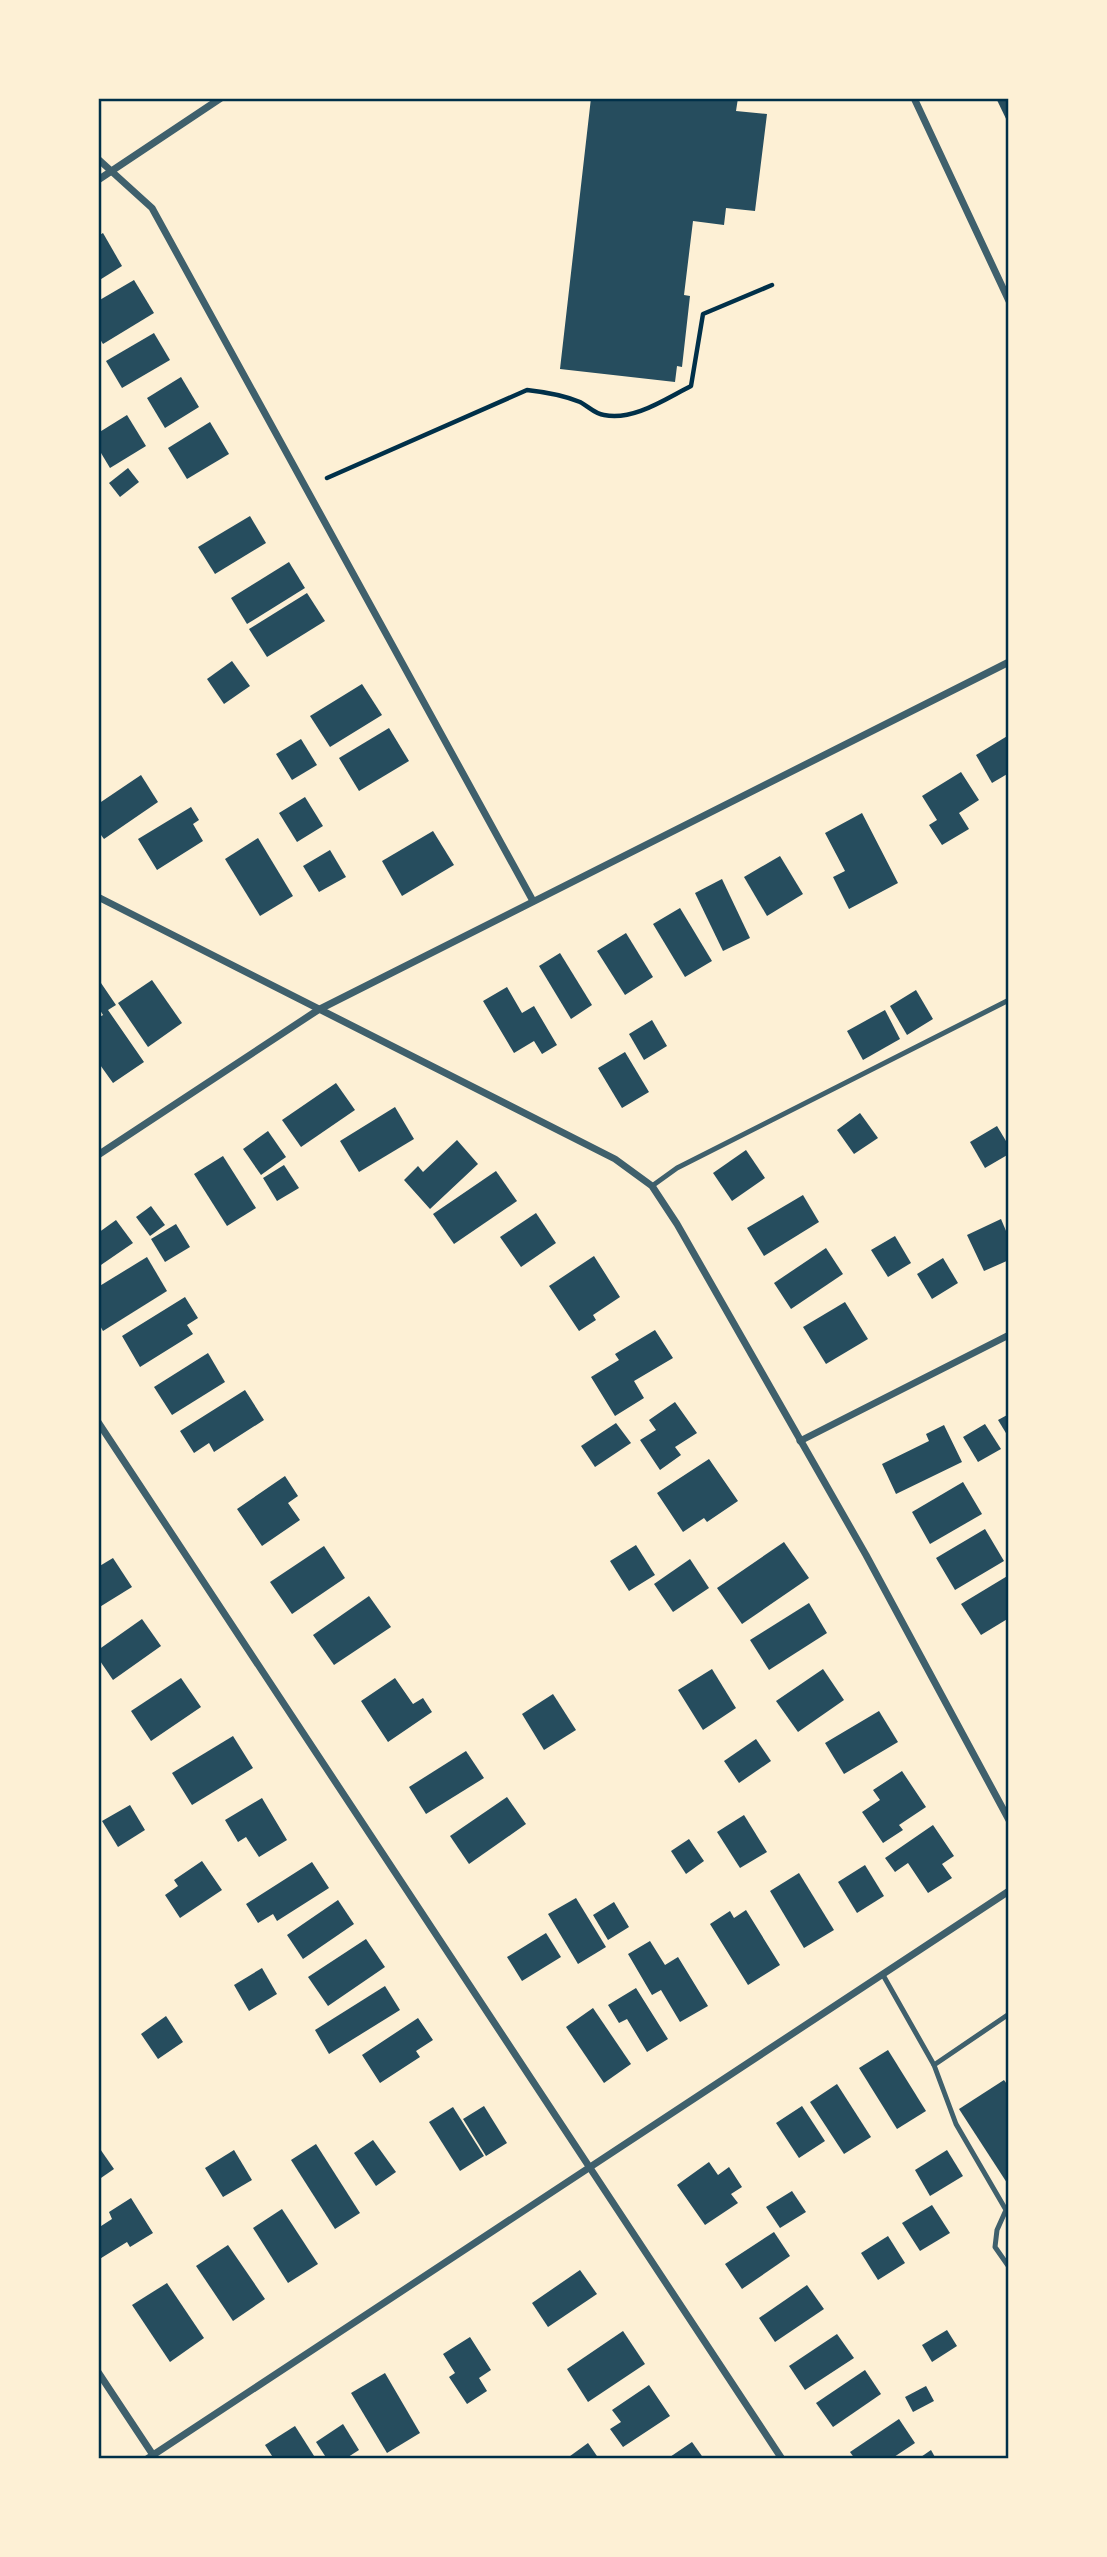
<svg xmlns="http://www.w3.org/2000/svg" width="1107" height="2557" font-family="Cabin,sans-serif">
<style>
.building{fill:#264d5e}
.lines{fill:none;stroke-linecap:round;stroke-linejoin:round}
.path{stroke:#003049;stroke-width:4.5}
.service{stroke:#3f606c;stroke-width:5}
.minor{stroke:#3f606c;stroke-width:7}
.neatline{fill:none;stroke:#003049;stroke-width:2.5}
</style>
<rect width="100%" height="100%" fill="#fdf0d5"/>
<g class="building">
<polygon points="591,98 738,98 736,111 767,114 755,211 726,208 724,225 693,221 684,295 690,296 682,367 677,366 675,382 560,369"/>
<polygon points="996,98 1009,98 1009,125"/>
<polygon points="103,233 122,266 98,281 98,236"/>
<polygon points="134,280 154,313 103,344 98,336 98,301"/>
<polygon points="154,333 170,360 122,388 106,361"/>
<polygon points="181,377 199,407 165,428 147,398"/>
<polygon points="127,415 146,446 110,468 98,448 98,433"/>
<polygon points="210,422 229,454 187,479 168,448"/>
<polygon points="128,468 139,482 120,497 109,483"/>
<polygon points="250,516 266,543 215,574 198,547"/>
<polygon points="289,562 305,588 247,624 231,598"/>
<polygon points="307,593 325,621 267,657 249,629"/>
<polygon points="232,661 250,686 224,704 207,679"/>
<polygon points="362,684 382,715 330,747 310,716"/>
<polygon points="389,728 409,761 359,791 339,758"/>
<polygon points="1009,735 1009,773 992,783 976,755"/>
<polygon points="301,739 317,765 292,780 276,754"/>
<polygon points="961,772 979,800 959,813 969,829 942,845 929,825 937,820 922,796"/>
<polygon points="141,775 158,802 104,839 98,831 98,804"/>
<polygon points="305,797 323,826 297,842 279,813"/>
<polygon points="191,807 199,820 193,824 203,841 157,870 138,839"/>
<polygon points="862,813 898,883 849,909 833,877 845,871 825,833"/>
<polygon points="433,831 454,865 402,896 382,861"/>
<polygon points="258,838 293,896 260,916 225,859"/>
<polygon points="330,850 346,877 319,892 303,866"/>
<polygon points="780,856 803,894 767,916 744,877"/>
<polygon points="722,879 750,938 723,951 695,893"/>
<polygon points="680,908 712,961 685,977 653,924"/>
<polygon points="626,933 653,977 625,995 597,951"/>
<polygon points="560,953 592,1005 571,1019 539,966"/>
<polygon points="152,980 182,1023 148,1047 118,1003"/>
<polygon points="101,983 116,1005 108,1010 144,1062 113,1083 98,1062 98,1018 103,1015 98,1007 98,985"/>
<polygon points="507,987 522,1013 534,1006 557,1045 542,1054 534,1041 514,1053 483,1001"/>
<polygon points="916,990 933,1019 907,1035 890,1006"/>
<polygon points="885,1010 900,1039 863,1060 847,1031"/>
<polygon points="652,1020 667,1046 644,1060 629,1034"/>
<polygon points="625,1052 649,1092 622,1108 598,1068"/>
<polygon points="336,1083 355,1110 301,1147 282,1120"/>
<polygon points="395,1107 414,1139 359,1172 340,1141"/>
<polygon points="860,1113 878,1138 854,1154 837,1130"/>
<polygon points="997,1126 1009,1146 1009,1154 985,1168 970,1142"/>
<polygon points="268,1131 286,1157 261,1175 243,1149"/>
<polygon points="457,1140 478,1164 430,1209 404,1180 418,1166 423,1172"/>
<polygon points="746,1150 765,1178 732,1201 713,1173"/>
<polygon points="223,1156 256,1208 227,1226 194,1174"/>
<polygon points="284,1165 299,1188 277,1201 263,1178"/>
<polygon points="496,1171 517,1201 454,1244 433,1214"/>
<polygon points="803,1195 819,1222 764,1256 747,1228"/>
<polygon points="151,1206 165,1225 150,1236 136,1217"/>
<polygon points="536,1213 556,1243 521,1267 500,1237"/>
<polygon points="1001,1219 1009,1238 1009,1260 984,1271 967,1235"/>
<polygon points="116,1220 133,1243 98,1267 98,1233"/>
<polygon points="176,1224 190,1247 165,1262 151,1239"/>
<polygon points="895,1236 911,1263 888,1277 871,1250"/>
<polygon points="826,1248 843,1274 791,1309 774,1283"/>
<polygon points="594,1256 620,1297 593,1315 596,1320 579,1331 549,1286"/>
<polygon points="147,1257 167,1291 103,1331 98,1322 98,1287"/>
<polygon points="943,1258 958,1283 932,1299 917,1274"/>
<polygon points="185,1297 198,1318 187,1325 193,1334 140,1367 122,1336"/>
<polygon points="845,1302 868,1339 826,1364 803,1327"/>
<polygon points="655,1330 673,1358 634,1381 644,1398 615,1416 591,1377 619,1360 615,1354"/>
<polygon points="208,1353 225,1382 172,1415 154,1387"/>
<polygon points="245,1390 264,1420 214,1452 209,1443 194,1453 180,1431"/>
<polygon points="675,1402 697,1433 675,1447 681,1455 660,1470 640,1440 656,1430 649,1420"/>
<polygon points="1009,1414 1009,1438 998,1420"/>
<polygon points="616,1423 631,1443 595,1467 581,1446"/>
<polygon points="985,1424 1001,1449 978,1462 963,1437"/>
<polygon points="944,1425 962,1462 896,1494 882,1464 929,1441 926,1434"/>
<polygon points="709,1459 738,1501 707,1522 704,1518 683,1532 657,1493"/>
<polygon points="285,1476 298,1496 288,1503 300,1520 262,1546 237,1509"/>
<polygon points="963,1482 982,1514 930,1544 912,1512"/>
<polygon points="985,1529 1004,1561 955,1590 936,1558"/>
<polygon points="784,1542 809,1578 742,1624 717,1588"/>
<polygon points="636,1545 655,1575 629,1591 610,1561"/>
<polygon points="324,1546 345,1578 292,1614 270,1582"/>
<polygon points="113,1558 132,1587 98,1608 98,1567"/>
<polygon points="690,1559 709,1588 673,1612 654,1584"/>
<polygon points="1009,1575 1009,1618 981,1635 961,1604"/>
<polygon points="369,1596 391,1627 334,1665 313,1635"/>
<polygon points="809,1603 827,1633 769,1670 750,1640"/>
<polygon points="142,1619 161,1646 113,1680 98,1658 98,1650"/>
<polygon points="712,1669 736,1708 703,1730 678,1690"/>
<polygon points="823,1669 844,1700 798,1732 776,1701"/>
<polygon points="181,1678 201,1707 151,1741 131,1711"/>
<polygon points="395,1678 413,1704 423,1698 432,1712 388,1742 361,1701"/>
<polygon points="553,1694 576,1730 544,1750 522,1714"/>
<polygon points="879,1711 898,1742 844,1774 825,1743"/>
<polygon points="233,1736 253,1768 192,1805 172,1773"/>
<polygon points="756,1739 771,1761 739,1783 724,1761"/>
<polygon points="466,1751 484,1778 426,1814 409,1787"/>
<polygon points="902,1771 926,1807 899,1825 903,1830 883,1843 862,1812 880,1800 873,1790"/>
<polygon points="507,1797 526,1824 469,1864 450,1836"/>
<polygon points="262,1798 287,1840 259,1857 246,1837 238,1842 225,1820"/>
<polygon points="130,1805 145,1830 118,1847 102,1821"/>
<polygon points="744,1815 767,1852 740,1868 717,1832"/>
<polygon points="933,1825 954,1856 942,1864 952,1878 928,1893 908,1863 895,1872 885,1858"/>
<polygon points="689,1839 704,1861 686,1874 671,1851"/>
<polygon points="202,1861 222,1890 180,1918 165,1895 178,1886 174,1880"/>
<polygon points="312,1862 329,1888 277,1921 273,1914 258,1923 246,1904"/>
<polygon points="865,1865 884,1896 857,1913 838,1882"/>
<polygon points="799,1873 834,1930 804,1948 770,1891"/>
<polygon points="576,1898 606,1947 578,1964 548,1914"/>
<polygon points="338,1900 354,1924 303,1959 287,1935"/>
<polygon points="614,1902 629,1927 608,1940 593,1915"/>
<polygon points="746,1910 780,1965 748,1985 710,1924 730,1911 734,1918"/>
<polygon points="546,1933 561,1957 522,1981 507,1957"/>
<polygon points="366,1939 385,1967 328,2006 308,1977"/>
<polygon points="650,1941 665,1965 678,1957 708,2006 680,2022 661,1990 652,1995 628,1954"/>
<polygon points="262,1968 277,1994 249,2011 234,1985"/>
<polygon points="385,1986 400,2010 329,2054 315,2030"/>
<polygon points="636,1988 668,2039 647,2052 627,2019 619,2023 608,2005"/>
<polygon points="593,2008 631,2064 604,2083 566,2027"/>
<polygon points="166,2016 183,2042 158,2059 141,2034"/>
<polygon points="418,2018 433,2040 416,2051 420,2057 380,2083 362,2055"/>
<polygon points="888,2050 926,2111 897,2129 859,2068"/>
<polygon points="1004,2080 1009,2087 1009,2186 959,2109"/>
<polygon points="837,2084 871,2137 844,2154 810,2102"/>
<polygon points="484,2106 507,2143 486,2156 463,2119"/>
<polygon points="802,2106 825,2141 799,2158 776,2123"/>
<polygon points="453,2107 484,2156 460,2171 429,2122"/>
<polygon points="373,2140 396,2172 376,2186 354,2153"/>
<polygon points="316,2144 360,2213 335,2229 291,2160"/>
<polygon points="98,2146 114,2169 98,2180"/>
<polygon points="234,2150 252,2180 223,2197 205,2168"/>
<polygon points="947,2150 963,2176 930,2196 915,2170"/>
<polygon points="709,2162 718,2175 729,2167 742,2187 731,2194 738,2203 705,2225 677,2185"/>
<polygon points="792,2191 806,2212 780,2228 766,2207"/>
<polygon points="131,2198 153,2233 130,2247 127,2242 98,2260 98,2228 112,2219 109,2212"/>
<polygon points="932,2205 950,2233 920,2251 902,2223"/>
<polygon points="282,2209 318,2264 288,2283 253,2228"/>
<polygon points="774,2232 790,2256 742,2289 725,2264"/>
<polygon points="888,2236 905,2263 878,2280 861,2253"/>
<polygon points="228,2245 265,2299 233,2321 196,2266"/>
<polygon points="580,2270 597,2294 548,2327 532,2303"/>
<polygon points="167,2283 204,2338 170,2362 132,2305"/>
<polygon points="807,2285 824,2309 775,2342 759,2318"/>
<polygon points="947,2330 957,2346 932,2362 922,2345"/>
<polygon points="623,2331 645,2364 588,2402 567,2369"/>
<polygon points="837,2334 854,2358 805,2390 789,2366"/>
<polygon points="470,2337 491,2370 479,2378 487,2391 467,2404 449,2377 455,2373 443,2354"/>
<polygon points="865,2370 881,2394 833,2427 816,2403"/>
<polygon points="385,2373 420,2433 387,2453 351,2393"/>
<polygon points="649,2385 670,2416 623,2447 610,2429 621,2422 612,2410"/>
<polygon points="926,2386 934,2401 913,2412 905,2397"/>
<polygon points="899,2419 915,2443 891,2459 855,2459 850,2452"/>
<polygon points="343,2424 359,2450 345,2459 327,2459 316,2442"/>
<polygon points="295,2426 316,2459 274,2459 265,2445"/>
<polygon points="692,2442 704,2459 667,2459"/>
<polygon points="588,2443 599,2459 566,2459"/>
<polygon points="931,2450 936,2459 918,2459"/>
</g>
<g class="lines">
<path class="path" d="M 327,478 L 527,390 C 545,392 563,395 580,402 C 588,406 595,414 604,415 C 634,421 665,399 691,386 L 703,314 L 772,285"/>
<g class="service">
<polyline points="652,1186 677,1168 1009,1000"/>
<polyline points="883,1975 934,2065"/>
<polyline points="1009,2014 934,2065 956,2124 1006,2210 997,2230 995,2247 1009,2267"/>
</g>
<g class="minor">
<polyline points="914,98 1009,301"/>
<polyline points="98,159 152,208 533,901"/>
<polyline points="98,180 221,98"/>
<polyline points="98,897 615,1159 652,1186 677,1224 866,1555 1009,1820"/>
<polyline points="98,1155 318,1010 1009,662"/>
<polyline points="98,1422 782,2459"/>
<polyline points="800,1441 1009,1335"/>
<polyline points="98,2372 155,2458"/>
<polyline points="147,2459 1009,1891"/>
</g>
</g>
<rect width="1107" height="2557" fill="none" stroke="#fdf0d5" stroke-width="200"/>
<rect x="100" y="100" width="907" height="2357" class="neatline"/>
</svg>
